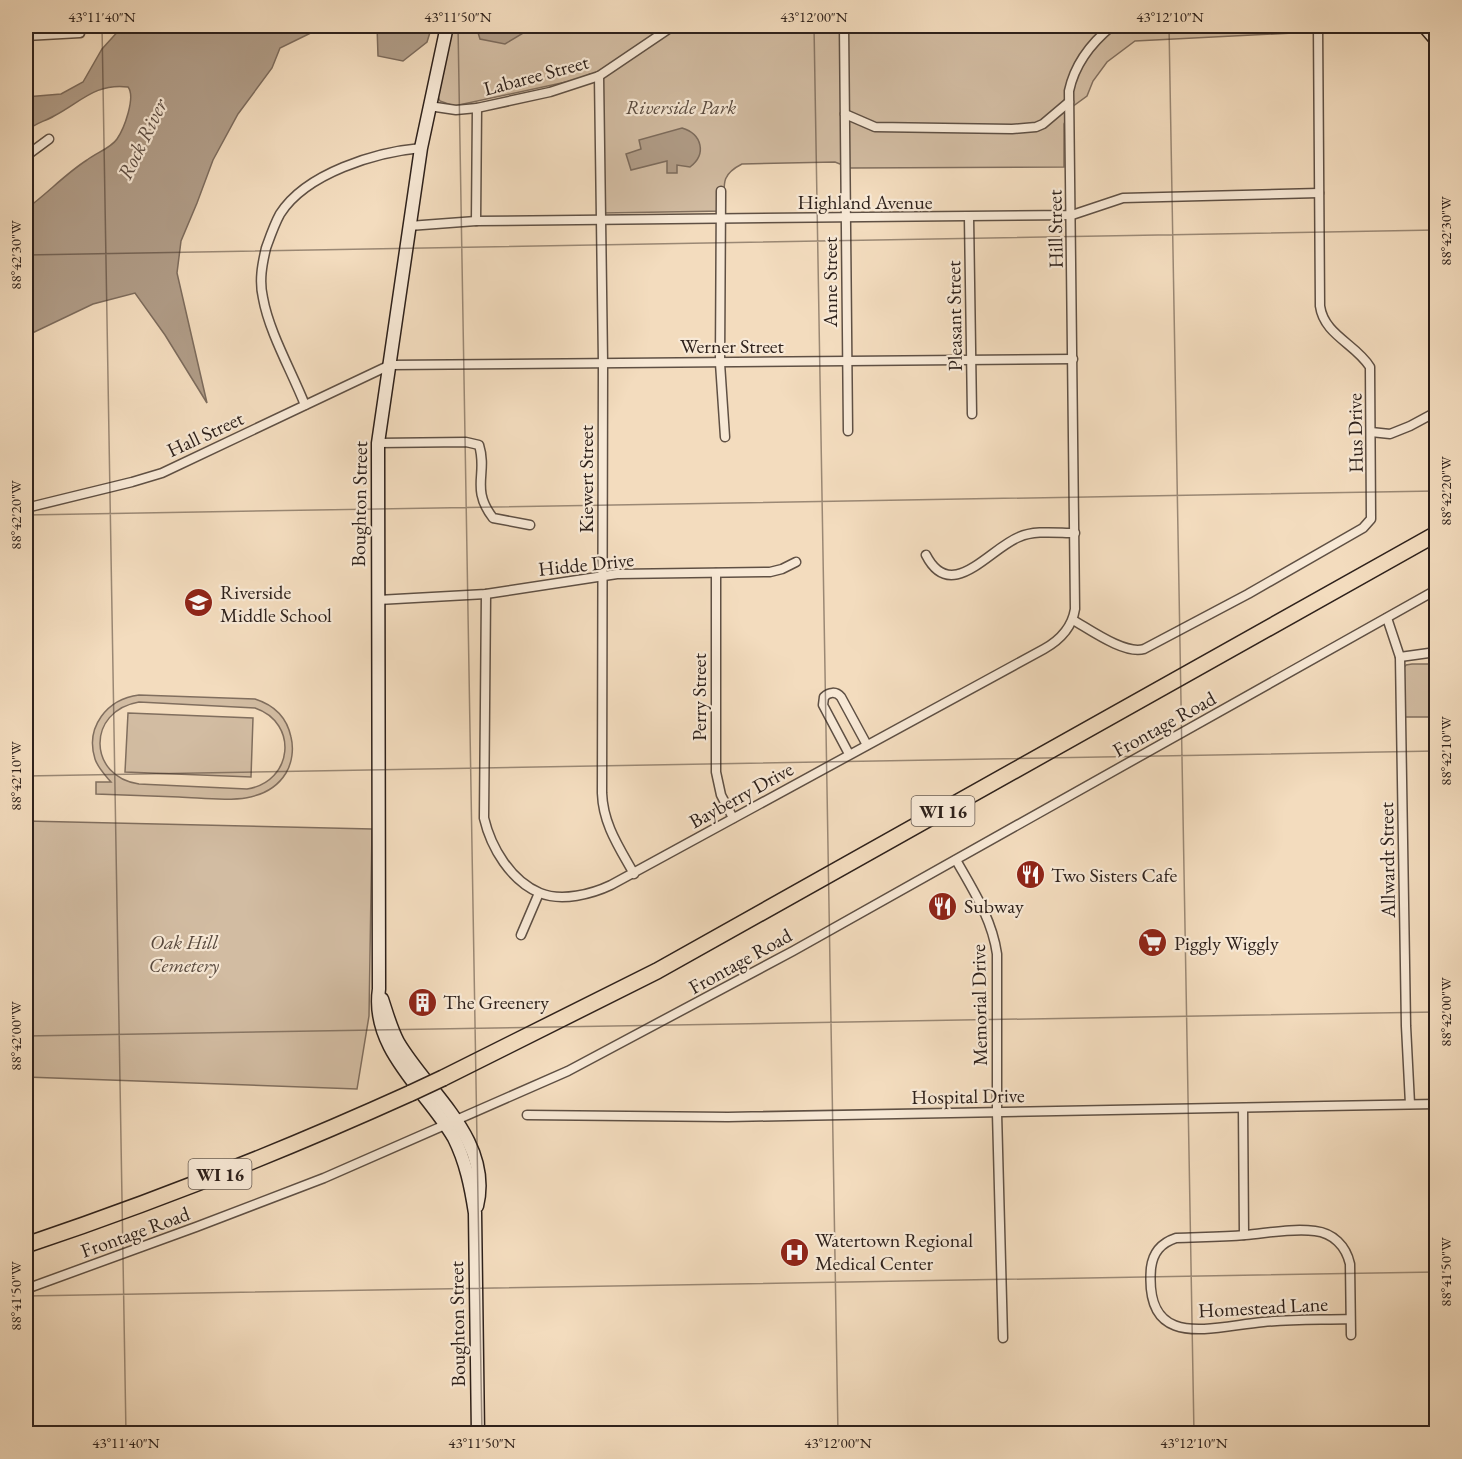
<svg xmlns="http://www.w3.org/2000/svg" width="1462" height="1459" font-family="'EB Garamond',serif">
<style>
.green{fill:#d2bca2;stroke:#806e5e;stroke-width:1.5;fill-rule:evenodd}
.water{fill:#b09c87;stroke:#7c6b5c;stroke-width:1.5}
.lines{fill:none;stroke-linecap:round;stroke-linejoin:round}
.street-casing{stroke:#5f5044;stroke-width:11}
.secondary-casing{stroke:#2e211b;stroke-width:15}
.highway-casing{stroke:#2e211b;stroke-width:18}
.street{stroke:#f7e8d5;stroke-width:8}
.secondary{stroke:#f7e8d5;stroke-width:12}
.highway{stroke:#f3dcbe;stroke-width:15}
.highway-bridge-casing{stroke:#2e211b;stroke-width:18;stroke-linecap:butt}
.highway-bridge{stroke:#f3dcbe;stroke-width:15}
.ticks{fill:none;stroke:#2e211b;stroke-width:1.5;stroke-opacity:0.45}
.labels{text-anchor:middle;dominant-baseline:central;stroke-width:4.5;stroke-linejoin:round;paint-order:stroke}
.shield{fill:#f7e8d5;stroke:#6a5d53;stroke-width:1.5}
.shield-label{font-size:18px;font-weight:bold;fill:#2e211b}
.street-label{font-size:20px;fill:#2e211b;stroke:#f7e8d5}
.park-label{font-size:20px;font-style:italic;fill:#57483d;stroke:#f7e8d5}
.poi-label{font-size:20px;fill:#2e211b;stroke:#f7e8d5;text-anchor:start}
.water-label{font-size:21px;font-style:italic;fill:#5c4c41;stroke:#f7e8d5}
.neatline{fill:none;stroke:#2e211b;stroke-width:2}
.ticks-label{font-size:15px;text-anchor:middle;fill:#2e211b}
</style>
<rect width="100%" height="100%" fill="#f3dcbe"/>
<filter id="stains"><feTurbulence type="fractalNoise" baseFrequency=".00333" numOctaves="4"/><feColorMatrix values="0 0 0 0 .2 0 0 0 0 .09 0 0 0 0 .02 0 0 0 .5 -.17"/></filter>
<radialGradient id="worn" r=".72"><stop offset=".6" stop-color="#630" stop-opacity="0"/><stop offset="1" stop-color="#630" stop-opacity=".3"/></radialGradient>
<g class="green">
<path d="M 450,26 L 1312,26 L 1312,32 L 1135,41 L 1107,62 L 1093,81 L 1087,96 L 1072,107 L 1064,124 L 1064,167 L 850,168 L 835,162 L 742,164 C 718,176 725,187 725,211 L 602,213 L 600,86 L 590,74 L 580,79 L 454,106 L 440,101 L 436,93 Z"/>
<polygon points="1412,664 1436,664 1436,717 1401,717 1401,671 1406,665"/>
<path d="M 139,695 L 255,699 C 274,705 287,718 291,737 C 294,749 292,763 286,773 C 264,809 214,798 179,797 C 152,796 124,795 96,794 L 96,782 L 111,782 C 105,775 98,768 95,759 C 85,727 107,699 139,695 ZM 139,702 L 255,708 C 299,723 293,782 247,789 L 139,784 C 88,777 86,711 139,702 Z"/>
<polygon points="128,713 253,718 251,777 125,772"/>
<polygon points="26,821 372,829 369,1016 357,1089 26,1077"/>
</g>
<g class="water">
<path d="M 176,26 L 325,26 L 280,48 L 272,68 L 238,114 L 213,160 L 197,203 L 181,241 L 177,273 L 207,403 L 165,335 L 135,293 L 93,304 L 26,336 L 26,209 C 47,194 65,174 87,160 C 96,153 111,148 117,139 C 124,129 136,97 128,87 C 95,83 81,102 54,116 C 44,122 34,123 26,132 L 26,97 L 61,94 L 83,82 L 102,49 L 121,28 L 162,31 Z"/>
<polygon points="377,26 432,26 427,42 403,61 378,56"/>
<polygon points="476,26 535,26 505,44 480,39"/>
<path d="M 682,128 C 702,134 707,154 690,167 L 677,165 L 677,173 L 667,173 L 667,161 L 631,170 L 626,154 L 641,149 L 639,140 Z"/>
</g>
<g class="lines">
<defs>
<g id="street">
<polyline points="844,26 848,431"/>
<polyline points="26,36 80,33 82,26"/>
<path d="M 599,76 L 603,362 L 602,793 C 603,824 619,847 634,874"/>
<polyline points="429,106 456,110 477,108 550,92 599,76 673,26"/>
<polyline points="845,114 875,127 1012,129 1036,127 1043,124 1069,102"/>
<polyline points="26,156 49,139"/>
<polyline points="721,191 720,363 725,437"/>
<polyline points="969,217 972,414"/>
<polyline points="476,221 477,108"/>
<polyline points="409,226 476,221 1072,215 1123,198 1319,193"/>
<path d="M 305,405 C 292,372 269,332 263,298 C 259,281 262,265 266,248 C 270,237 274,225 280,214 C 306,173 376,152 421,148"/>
<polyline points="1371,432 1390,434 1410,426 1436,412"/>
<path d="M 378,443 L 466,442 L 479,445 C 488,474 470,488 493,518 L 530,525"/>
<polyline points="26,508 132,482 162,473 390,365 1073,359"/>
<path d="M 926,555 C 951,604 989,549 1019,537 C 1035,530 1057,533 1075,533"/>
<polyline points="716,573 716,772 721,795 733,818"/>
<path d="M 486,594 L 484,818 C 491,848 511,881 540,893 C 562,902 592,894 611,885 L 1044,649 C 1060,640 1072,628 1075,609 L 1069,91 C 1075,63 1091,43 1112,26"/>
<polyline points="378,600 486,594 617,574 770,572 782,569 796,562"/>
<polyline points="1387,618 1400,657 1406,1026 1410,1104"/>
<path d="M 1073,620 C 1089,629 1125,655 1144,649 L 1248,594 L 1363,528 L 1371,519 L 1370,367 C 1356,344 1324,335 1320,306 L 1318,26"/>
<polyline points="1400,657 1436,652"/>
<path d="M 849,754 L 823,705 L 824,697 C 829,692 836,691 841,697 L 867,745"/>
<path d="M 956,860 C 973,890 992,919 997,954 L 997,1113 L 1003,1338"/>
<polyline points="521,935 539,893"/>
<polyline points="1243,1108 1244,1235"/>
<polyline points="527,1115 728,1117 1436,1104"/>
<polyline points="26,1289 196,1227 324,1178 568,1071 793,951 1436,590"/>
<path d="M 1350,1319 C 1321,1320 1292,1319 1263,1322 C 1210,1327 1144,1351 1151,1268 C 1153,1252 1161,1243 1176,1238 C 1199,1237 1222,1237 1245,1235 C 1268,1233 1292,1228 1315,1231 C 1333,1233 1346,1246 1350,1264 L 1351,1335"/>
</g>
<g id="secondary">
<path d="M 447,26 L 421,148 L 378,443 L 379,989 C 370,1049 427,1091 454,1138 C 466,1162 471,1187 475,1213 L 478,1434"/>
<polyline points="1424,26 1436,40"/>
<path d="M 382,999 C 387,1014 391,1029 398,1042 C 428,1093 493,1140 477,1206"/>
</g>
<g id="highway">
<polyline points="443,1078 657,971 1436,534"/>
<path d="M 26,1245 C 157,1201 285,1150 411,1093"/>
</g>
</defs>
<use href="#street" class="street-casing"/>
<use href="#secondary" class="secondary-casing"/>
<use href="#highway" class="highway-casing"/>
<use href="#street" class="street"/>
<use href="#secondary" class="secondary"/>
<use href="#highway" class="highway"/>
<defs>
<polyline id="highway-bridge" points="411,1093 443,1078"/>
</defs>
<use href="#highway-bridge" class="highway-bridge-casing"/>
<use href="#highway-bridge" class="highway-bridge"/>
</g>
<path class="ticks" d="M 102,26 L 126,1434M 458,26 L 482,1434M 814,26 L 838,1434M 1169,26 L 1194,1434M 26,255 L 1436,230M 26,515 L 1436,491M 26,776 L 1436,751M 26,1036 L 1436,1012M 26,1296 L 1436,1272"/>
<defs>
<symbol id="school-disc" viewBox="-11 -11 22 22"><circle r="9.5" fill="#8f2418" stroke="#f7e8d5"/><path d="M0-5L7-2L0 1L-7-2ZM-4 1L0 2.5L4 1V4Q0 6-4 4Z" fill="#fff"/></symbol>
<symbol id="restaurant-disc" viewBox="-11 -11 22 22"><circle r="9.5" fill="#8f2418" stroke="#f7e8d5"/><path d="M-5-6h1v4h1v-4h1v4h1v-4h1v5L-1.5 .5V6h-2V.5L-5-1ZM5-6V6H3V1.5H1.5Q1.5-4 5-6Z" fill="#fff"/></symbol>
<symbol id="supermarket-disc" viewBox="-11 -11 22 22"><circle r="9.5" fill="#8f2418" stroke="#f7e8d5"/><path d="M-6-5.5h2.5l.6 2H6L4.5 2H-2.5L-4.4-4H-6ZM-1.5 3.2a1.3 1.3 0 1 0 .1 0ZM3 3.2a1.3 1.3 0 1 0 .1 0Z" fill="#fff"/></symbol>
<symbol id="building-disc" viewBox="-11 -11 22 22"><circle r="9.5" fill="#8f2418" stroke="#f7e8d5"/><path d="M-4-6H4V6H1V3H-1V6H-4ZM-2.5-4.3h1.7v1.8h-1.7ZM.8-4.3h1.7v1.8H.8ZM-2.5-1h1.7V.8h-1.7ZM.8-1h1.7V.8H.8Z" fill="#fff"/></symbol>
<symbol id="hospital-disc" viewBox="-11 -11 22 22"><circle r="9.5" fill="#8f2418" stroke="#f7e8d5"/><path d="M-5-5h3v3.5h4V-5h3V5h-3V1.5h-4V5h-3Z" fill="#fff"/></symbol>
</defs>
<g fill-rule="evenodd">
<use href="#school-disc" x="182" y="586" width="33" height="33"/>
<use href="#restaurant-disc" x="1014" y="858" width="33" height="33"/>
<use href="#restaurant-disc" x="926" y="890" width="33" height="33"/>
<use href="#supermarket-disc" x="1136" y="926" width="33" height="33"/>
<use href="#building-disc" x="406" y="986" width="33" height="33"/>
<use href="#hospital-disc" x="778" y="1236" width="33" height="33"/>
</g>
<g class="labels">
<g class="shield">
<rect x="911.5" y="796" width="63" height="30" rx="4.5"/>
<rect x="188.5" y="1159" width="63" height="30" rx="4.5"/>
</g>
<g class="shield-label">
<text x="943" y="811">WI 16</text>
<text x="220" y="1174">WI 16</text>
</g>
<g class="street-label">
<text transform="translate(536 75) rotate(-15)">Labaree Street</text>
<text x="865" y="202">Highland Avenue</text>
<text transform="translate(1055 229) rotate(-91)">Hill Street</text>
<text transform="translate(830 282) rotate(-90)">Anne Street</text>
<text transform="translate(954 316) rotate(-91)">Pleasant Street</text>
<text x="732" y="346">Werner Street</text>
<text transform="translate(1355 433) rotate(-91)">Hus Drive</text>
<text transform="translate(205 434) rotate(-25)">Hall Street</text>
<text transform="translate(586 479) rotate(-90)">Kiewert Street</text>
<text transform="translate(359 504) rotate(-89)">Boughton Street</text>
<text transform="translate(586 564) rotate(-6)">Hidde Drive</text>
<text transform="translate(699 697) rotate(-90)">Perry Street</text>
<text transform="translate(1164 724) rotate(-29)">Frontage Road</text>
<text transform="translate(741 795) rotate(-29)">Bayberry Drive</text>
<text transform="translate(1387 860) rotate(-91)">Allwardt Street</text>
<text transform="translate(740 961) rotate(-29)">Frontage Road</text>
<text transform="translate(979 1005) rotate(-91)">Memorial Drive</text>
<text transform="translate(968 1096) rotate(-1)">Hospital Drive</text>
<text transform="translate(135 1232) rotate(-20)">Frontage Road</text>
<text transform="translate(1263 1307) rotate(-3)">Homestead Lane</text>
<text transform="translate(457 1324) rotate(-91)">Boughton Street</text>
</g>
<g class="park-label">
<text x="681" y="107">Riverside Park</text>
<text x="184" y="942">Oak Hill<tspan x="184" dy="23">Cemetery</tspan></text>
</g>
<g class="poi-label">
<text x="220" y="592">Riverside<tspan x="220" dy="23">Middle School</tspan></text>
<text x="1051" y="875">Two Sisters Cafe</text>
<text x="964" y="906">Subway</text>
<text x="1174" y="943">Piggly Wiggly</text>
<text x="443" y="1002">The Greenery</text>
<text x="815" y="1240">Watertown Regional<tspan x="815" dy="23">Medical Center</tspan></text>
</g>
<g class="water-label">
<text transform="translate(142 139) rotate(-64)">Rock River</text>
</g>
</g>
<rect width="1462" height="1459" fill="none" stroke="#f3dcbe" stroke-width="66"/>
<rect x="33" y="33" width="1396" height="1393" class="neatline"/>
<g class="ticks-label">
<text x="102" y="22">43°11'40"N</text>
<text x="458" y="22">43°11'50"N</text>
<text x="814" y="22">43°12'00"N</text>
<text x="1170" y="22">43°12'10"N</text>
<text transform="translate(1446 231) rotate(-90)" y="5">88°42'30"W</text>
<text transform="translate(16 255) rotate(-90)" y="5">88°42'30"W</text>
<text transform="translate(1446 491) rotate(-90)" y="5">88°42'20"W</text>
<text transform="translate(16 515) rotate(-90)" y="5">88°42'20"W</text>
<text transform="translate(1446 751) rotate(-90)" y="5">88°42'10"W</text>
<text transform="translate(16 776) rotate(-90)" y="5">88°42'10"W</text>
<text transform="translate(1446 1012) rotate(-90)" y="5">88°42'00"W</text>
<text transform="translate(16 1036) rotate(-90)" y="5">88°42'00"W</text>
<text transform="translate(1446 1272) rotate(-90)" y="5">88°41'50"W</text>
<text transform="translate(16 1296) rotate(-90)" y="5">88°41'50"W</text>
<text x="126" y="1448">43°11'40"N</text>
<text x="482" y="1448">43°11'50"N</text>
<text x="838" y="1448">43°12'00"N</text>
<text x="1194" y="1448">43°12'10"N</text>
</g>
<rect width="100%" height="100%" filter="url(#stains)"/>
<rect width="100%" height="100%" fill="url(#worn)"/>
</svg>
